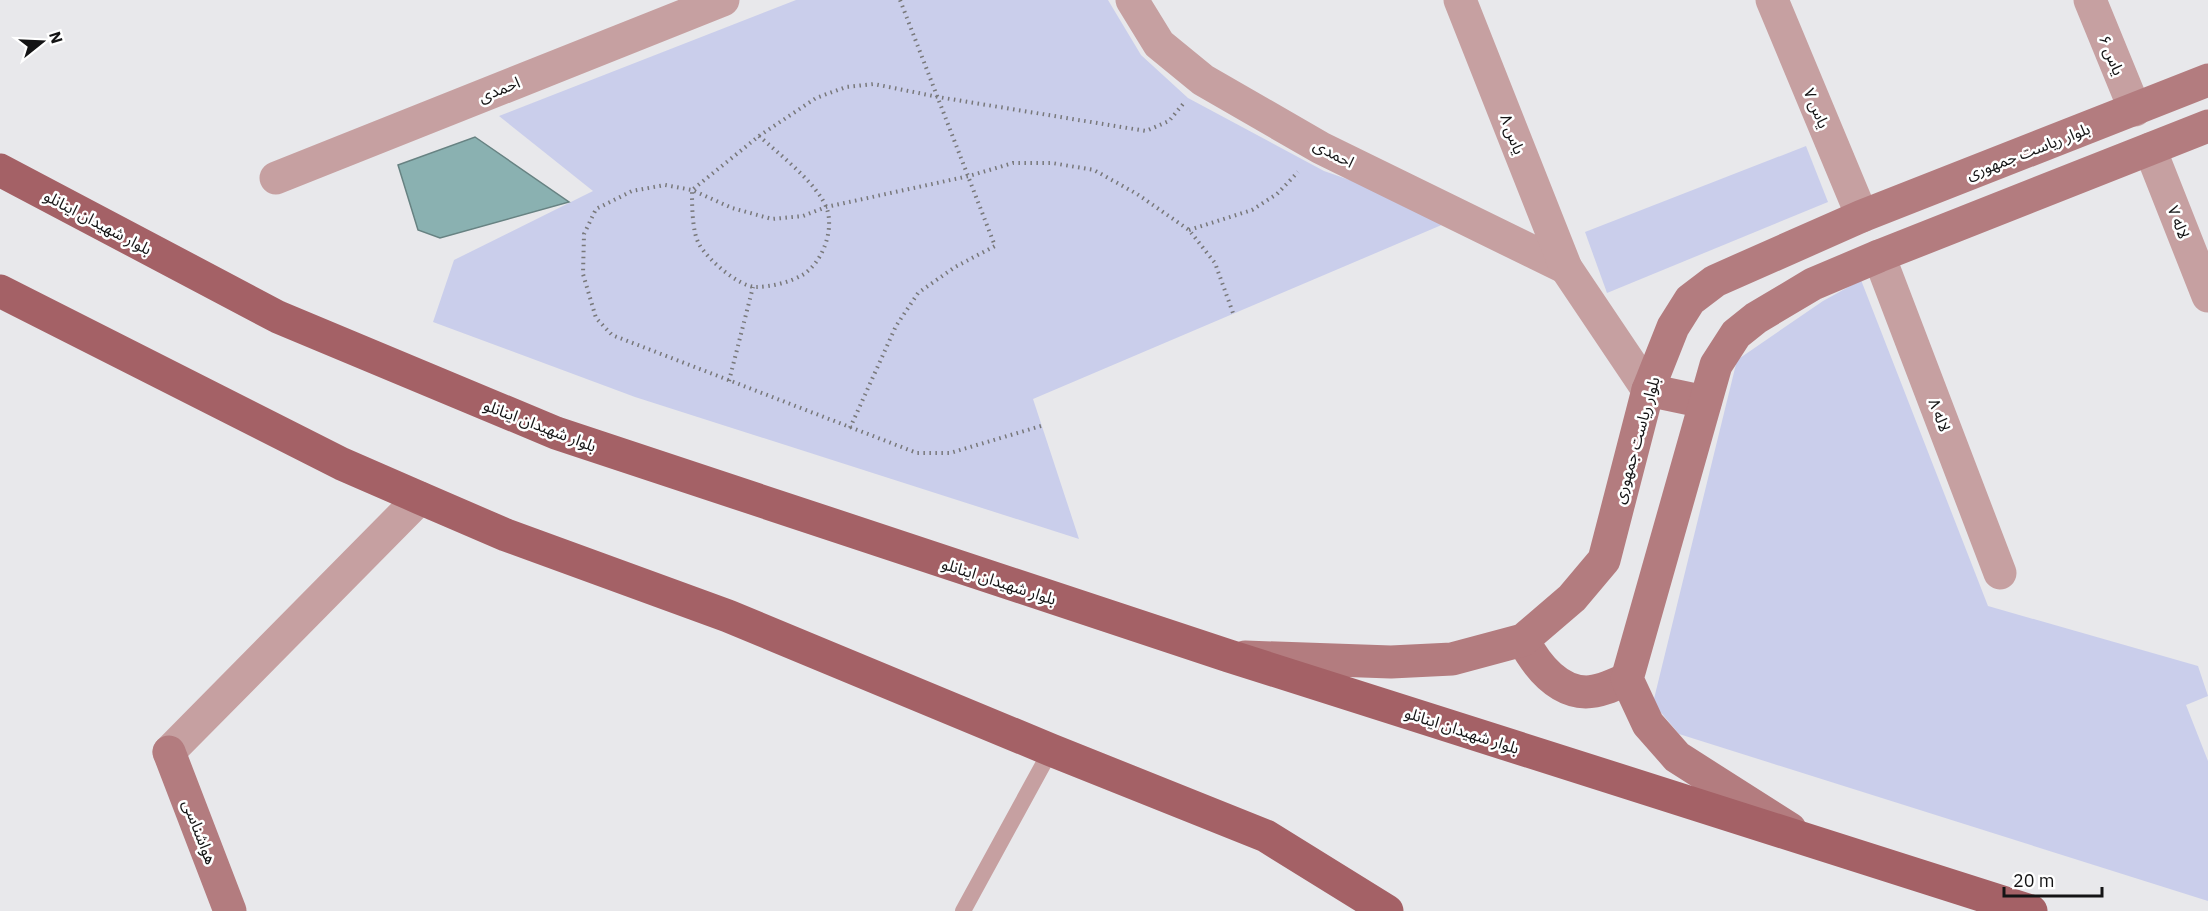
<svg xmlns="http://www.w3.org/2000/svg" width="2208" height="911" font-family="'IBM Plex Sans','Noto Sans Arabic',sans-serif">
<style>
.green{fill:#caceeb}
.water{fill:#8ab1b1;stroke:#678282;stroke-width:1.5}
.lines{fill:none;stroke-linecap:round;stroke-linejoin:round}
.path{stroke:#78787a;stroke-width:4;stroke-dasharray:1.5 4.5;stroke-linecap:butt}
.lane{stroke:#c6a0a1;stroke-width:16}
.street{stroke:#c6a0a1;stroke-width:33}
.secondary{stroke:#b37c7f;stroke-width:33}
.primary{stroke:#a46166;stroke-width:33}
.labels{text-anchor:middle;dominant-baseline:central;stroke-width:5;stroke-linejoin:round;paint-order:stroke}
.street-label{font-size:16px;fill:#141415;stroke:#fff}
</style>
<rect width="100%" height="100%" fill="#e8e8eb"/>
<g class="green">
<polygon points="796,0 1108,0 1141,55 1188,98 1324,171 1458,218 1033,399 1079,539 635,397 433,322 454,260 593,191 499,116"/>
<polygon points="1806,146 1828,202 1607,293 1585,232"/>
<polygon points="1861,280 1988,606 2198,666 2208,696 2186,705 2208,761 2208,901 1679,734 1653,703 1737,360 1823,301"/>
</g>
<polygon class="water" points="475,137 569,202 440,238 418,230 398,165"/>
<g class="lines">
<g class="path">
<path d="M 759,136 C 779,154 818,184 827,209 C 834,230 823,261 804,274 C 791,282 771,287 756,287 C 739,287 707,259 699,244 C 692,232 692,204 692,190 L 759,136 L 816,98 L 846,87 L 874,84 L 938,97 L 1146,131 L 1169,121 L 1183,104"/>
<polyline points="1189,230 1252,210 1277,194 1298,172"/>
<polyline points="729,381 753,287"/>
<polyline points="1041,426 950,453 917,453 612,335 596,318 583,274 584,234 596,209 632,191 665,185 692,190 732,208 772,219 803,216 826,207 969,176 1013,163 1052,163 1094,170 1137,194 1189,230 1215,263 1233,313"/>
<polyline points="850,428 896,326 918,293 955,267 995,246 900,0"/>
</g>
<polyline class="lane" points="963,911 1051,750"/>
<g class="street">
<polyline points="1132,0 1159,44 1203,80 1321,148 1566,268"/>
<polyline points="1460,0 1566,268 1648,390"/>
<polyline points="1772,0 1862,216"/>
<polyline points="2090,0 2135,110"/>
<polyline points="2150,149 2208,296"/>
<polyline points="276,178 723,0"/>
<polyline points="1879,256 2000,573"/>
<polyline points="169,752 420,498"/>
</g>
<g class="secondary">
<polyline points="1648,390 1705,402"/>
<path d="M 1523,640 C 1536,664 1557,691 1586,692 C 1600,692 1614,685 1627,679"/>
<polyline points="1245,657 1391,662 1452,659 1523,640 1572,598 1604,560 1648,390 1673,327 1690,300 1715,281 1862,216 2208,80"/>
<polyline points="169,752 230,911"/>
<polyline points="1790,829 1677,757 1648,724 1627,679 1716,365 1736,334 1756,318 1813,284 1879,256 2208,126"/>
</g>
<g class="primary">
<polyline points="0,170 278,317 556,433 1229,656 2031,911"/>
<polyline points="0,291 342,464 420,498 506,535 728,616 1051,750 1266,836 1387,911"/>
</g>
</g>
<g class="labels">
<g class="street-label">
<text transform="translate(2112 55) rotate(68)">یاس ۶</text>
<text transform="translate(499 89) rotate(-22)">احمدی</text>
<text transform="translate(1817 108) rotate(67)">یاس ۷</text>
<text transform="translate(1513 134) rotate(69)">یاس ۸</text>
<text transform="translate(2028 151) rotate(-21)">بلوار ریاست جمهوری</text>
<text transform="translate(1334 153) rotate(27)">احمدی</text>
<text transform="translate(98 222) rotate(28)">بلوار شهیدان اینانلو</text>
<text transform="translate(2179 222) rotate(69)">لاله ۷</text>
<text transform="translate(1940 415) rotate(69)">لاله ۸</text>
<text transform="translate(540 425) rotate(21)">بلوار شهیدان اینانلو</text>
<text transform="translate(1636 440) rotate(-74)">بلوار ریاست جمهوری</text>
<text transform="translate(999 581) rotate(18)">بلوار شهیدان اینانلو</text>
<text transform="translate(1462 730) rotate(18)">بلوار شهیدان اینانلو</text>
<text transform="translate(200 832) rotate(69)">هواشناسی</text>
</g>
</g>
<g transform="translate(42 42) rotate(72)" stroke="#ffffff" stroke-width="4.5" paint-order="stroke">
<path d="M0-4.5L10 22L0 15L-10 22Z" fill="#141415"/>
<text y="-9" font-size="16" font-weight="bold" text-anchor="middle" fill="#141415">N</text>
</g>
<path d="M2004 887v9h98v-9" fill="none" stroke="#141415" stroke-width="3"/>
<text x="2013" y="887" font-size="18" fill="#141415" stroke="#ffffff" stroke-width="4.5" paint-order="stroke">20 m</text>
</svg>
